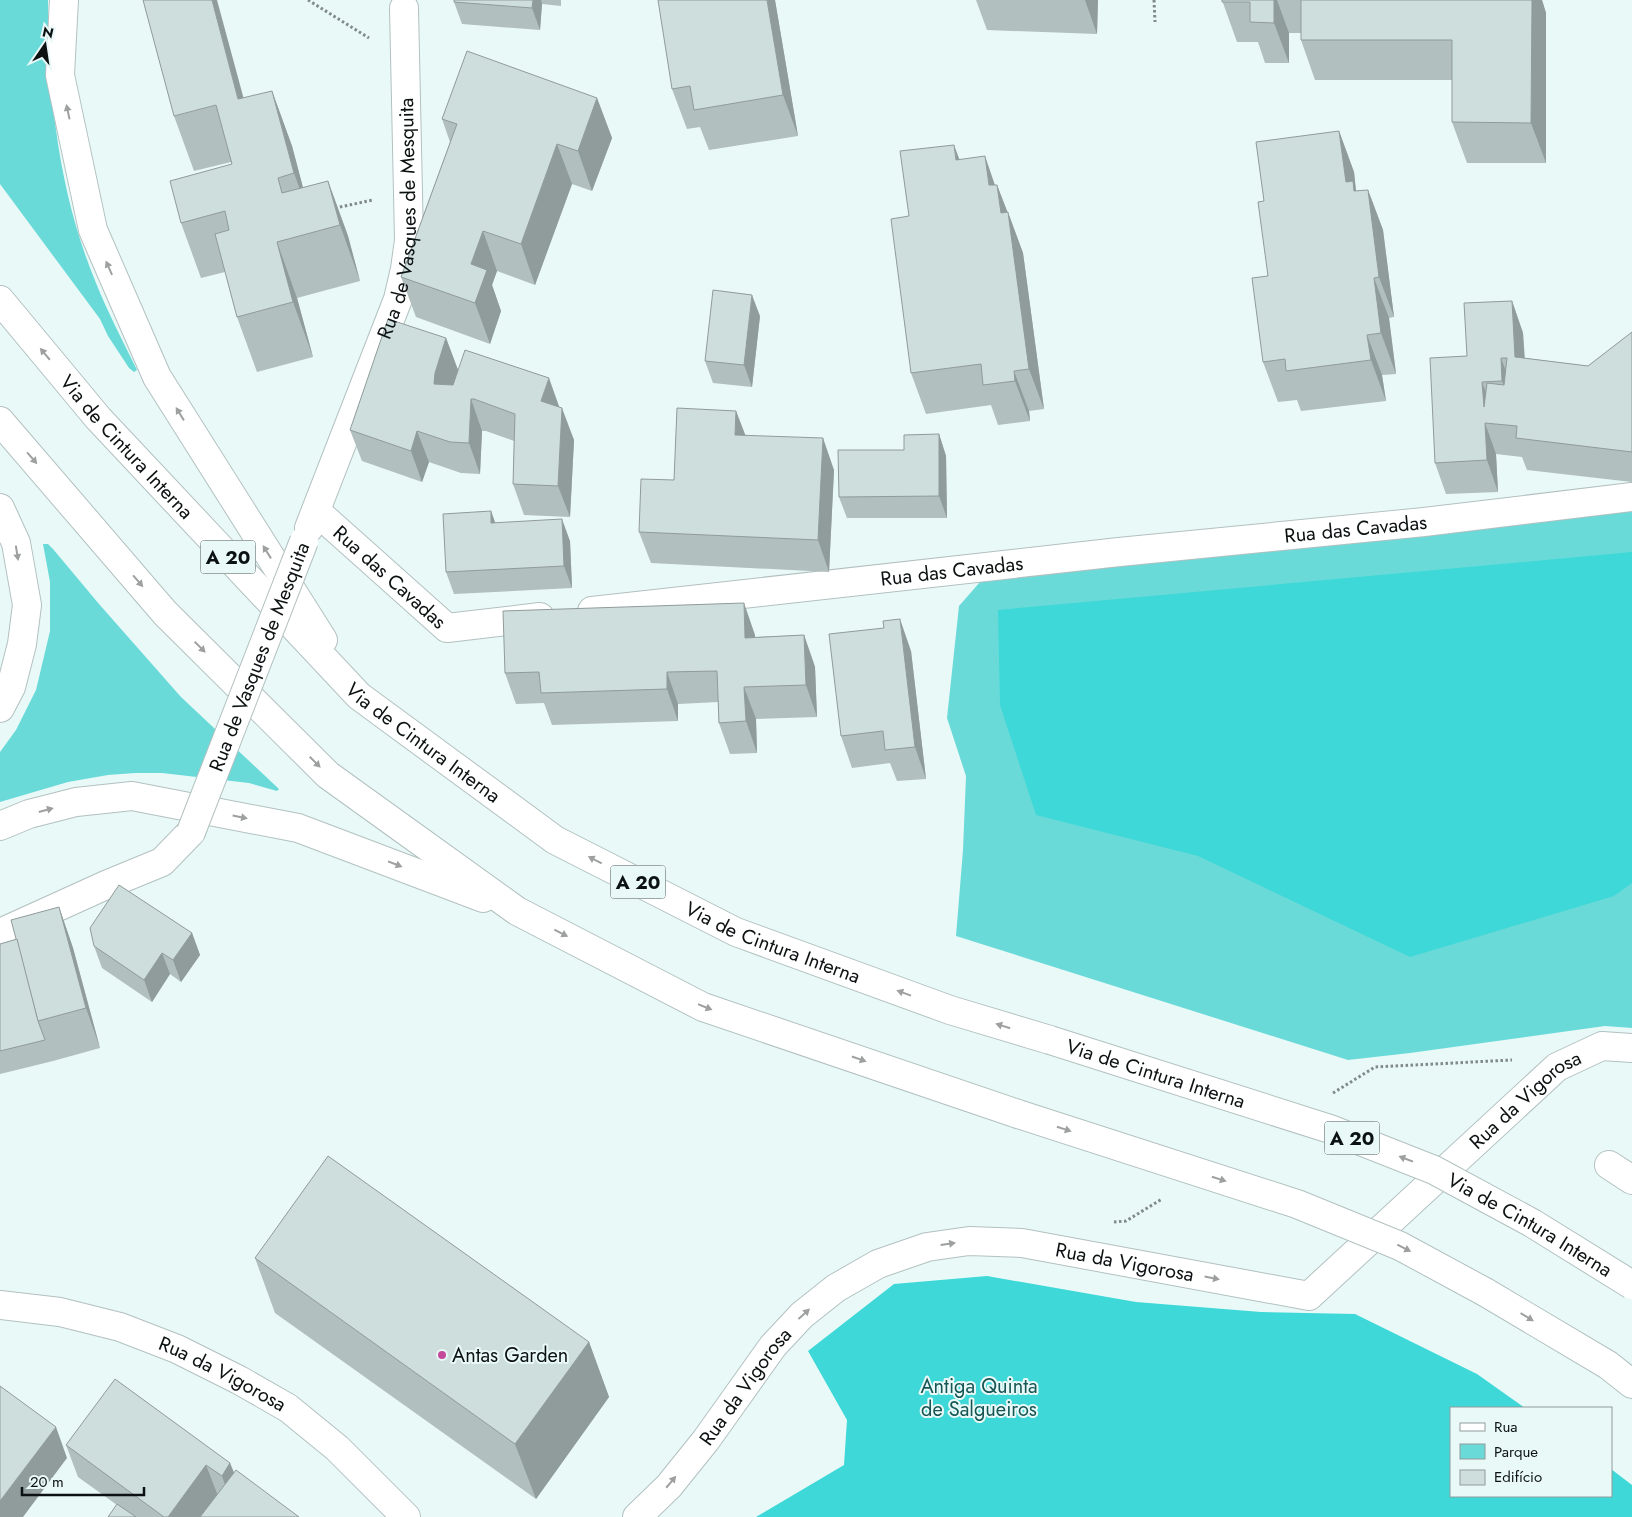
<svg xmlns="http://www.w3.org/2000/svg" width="1632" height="1517" font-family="Jost,sans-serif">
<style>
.green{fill:#6adad9}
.forest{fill:#3dd8d7}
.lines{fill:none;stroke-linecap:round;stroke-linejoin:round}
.minor-casing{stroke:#b2c1c0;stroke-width:30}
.highway-casing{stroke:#b2c1c0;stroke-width:30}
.path{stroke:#7f8a89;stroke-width:3;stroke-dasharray:2.5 2.5;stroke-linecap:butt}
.minor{stroke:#fff;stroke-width:28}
.highway{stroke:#fff;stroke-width:28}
.minor-bridge-casing{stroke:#b2c1c0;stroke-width:30;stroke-linecap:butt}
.highway-bridge-casing{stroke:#b2c1c0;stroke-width:30;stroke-linecap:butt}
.minor-bridge{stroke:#fff;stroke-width:28}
.highway-bridge{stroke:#fff;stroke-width:28}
.wall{fill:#b1bfbe}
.shaded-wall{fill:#909b9b}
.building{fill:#cededd;stroke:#909b9b;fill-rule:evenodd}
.oneway{fill:#9ea0a0}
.poi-dot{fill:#c5499a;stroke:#e9f9f8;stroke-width:2}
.labels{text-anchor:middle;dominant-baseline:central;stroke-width:4;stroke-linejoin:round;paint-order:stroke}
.shield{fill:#e9f9f8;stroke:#4e5756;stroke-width:1}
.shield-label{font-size:19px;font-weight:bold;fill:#0c1111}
.street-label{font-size:20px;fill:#0c1111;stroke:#e9f9f8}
.poi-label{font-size:20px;fill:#0c1111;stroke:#e9f9f8;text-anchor:start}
.park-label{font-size:20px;fill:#155554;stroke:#e9f9f8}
</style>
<rect width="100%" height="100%" fill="#e9f9f8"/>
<g class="green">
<path d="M 0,0 L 48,0 C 48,96 59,194 96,283 C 108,313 123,341 137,370 L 134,372 L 129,368 L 108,336 L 100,319 L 0,184 Z"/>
<polygon points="1632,510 1632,1028 1605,1026 1410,1053 1348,1060 956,936 963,850 966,776 947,718 959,606 987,574"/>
<polygon points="43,544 48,544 53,549 99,604 181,697 279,789 277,791 249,783 162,773 135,773 108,775 68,782 0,802 0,752 16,730 36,690 50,631 50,582"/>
</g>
<g class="forest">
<polygon points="1632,552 1632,883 1614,896 1410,957 1198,856 1036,815 1000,705 998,610"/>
<polygon points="987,1276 1136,1302 1261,1312 1355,1314 1477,1374 1525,1408 1451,1408 1451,1496 1611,1496 1611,1469 1632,1485 1632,1517 756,1517 844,1465 847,1420 808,1351 894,1284"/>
</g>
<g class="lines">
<defs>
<g id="minor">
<path id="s1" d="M 316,511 L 447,628 L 540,617"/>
<path id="s2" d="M 309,528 L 398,299 L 405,269 L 409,240 L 404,8"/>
<path id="s3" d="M 592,611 L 1119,552 L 1424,522 L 1632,497"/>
<polyline points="0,933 106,885 162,862 191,832"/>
<polyline points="1609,1165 1632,1180"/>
<path id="s4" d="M 0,1305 L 60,1312 L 120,1327 L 177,1349 L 239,1380 L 288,1408 L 337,1448 L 406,1517"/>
<path id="s5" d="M 637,1517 L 669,1486 L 706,1440 L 773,1346 L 802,1315 L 836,1288 L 878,1264 L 927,1247 L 969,1241 L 1022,1243 L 1309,1296 L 1557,1067 L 1602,1046 L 1632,1048"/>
</g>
<g id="highway">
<polyline points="64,0 60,75 93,230 157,377 323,640"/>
<path id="s6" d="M 0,300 L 98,418 L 359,696 L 555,840 L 736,932 L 950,1010 L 1050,1040"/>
<polyline points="0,421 165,613 328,775 517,911 703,1007 1018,1114"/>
<polyline points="0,508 16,543 27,605 22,644 11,687 0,708"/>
<polyline points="0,826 29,814 76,802 132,796 298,828 483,898"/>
<polyline points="1485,1292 1608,1365 1632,1384"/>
</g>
</defs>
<use href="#minor" class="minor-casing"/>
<use href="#highway" class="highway-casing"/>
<g class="path">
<polyline points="308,0 369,38"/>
<polyline points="1154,0 1155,22"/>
<polyline points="335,208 373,200"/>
<polyline points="1333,1093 1375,1067 1512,1060"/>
<polyline points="1114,1222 1126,1221 1162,1199"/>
</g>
<use href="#minor" class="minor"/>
<use href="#highway" class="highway"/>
<defs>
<g id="minor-bridge">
<path id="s7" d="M 191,832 L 304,541"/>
</g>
<g id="highway-bridge">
<path id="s8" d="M 1050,1040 L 1330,1129 L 1434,1170 L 1532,1223 L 1632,1285"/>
<polyline points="1018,1114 1297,1204 1400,1246 1485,1292"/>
</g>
</defs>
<use href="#minor-bridge" class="minor-bridge-casing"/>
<use href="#highway-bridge" class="highway-bridge-casing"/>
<use href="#minor-bridge" class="minor-bridge"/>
<use href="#highway-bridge" class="highway-bridge"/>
</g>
<g class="wall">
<polygon points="454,0 561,0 561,6 542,4 540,30 462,24 454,2"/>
<polygon points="775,0 798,136 709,150 700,127 687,129 672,89"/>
<polygon points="976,0 1098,0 1097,34 987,30"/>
<polygon points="1222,0 1542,0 1546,13 1546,163 1467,163 1452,122 1452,80 1315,80 1301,40 1301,33 1289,33 1289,63 1265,63 1258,42 1237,42"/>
<polygon points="272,91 292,146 303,188 328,181 348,236 360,281 297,298 313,357 257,372 237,317 225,272 201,278 181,223 232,164 231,162 194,171 174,116"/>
<polygon points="597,98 612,138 592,191 572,184 535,285 497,271 492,285 501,311 490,344 416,317 401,277 450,142 442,119"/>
<polygon points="1339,131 1354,172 1356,191 1368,190 1383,230 1394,317 1389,318 1396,374 1382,375 1386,401 1301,411 1297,400 1278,402 1263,362 1268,276 1264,201"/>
<polygon points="960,160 995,185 997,185 1023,253 1044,409 1029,411 1030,421 998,425 991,405 926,414 911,373 909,216"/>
<polygon points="1512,301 1523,333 1525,358 1588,366 1632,332 1632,482 1527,470 1522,457 1496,454 1498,492 1446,494 1435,463 1467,356"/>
<polygon points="760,316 752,387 713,383 705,361"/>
<polygon points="446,338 458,370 559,407 574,440 570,517 524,515 513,484 514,441 486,431 482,431 480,474 461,473 429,462 422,482 362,461 350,430"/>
<polygon points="736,411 745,435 834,470 829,572 651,563 639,532 674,480"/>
<polygon points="939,434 946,456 947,518 847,518 839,497 904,450"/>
<polygon points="491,511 495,523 570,541 572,588 454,594 446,572"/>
<polygon points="755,635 755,637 804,635 815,667 817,717 756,719 757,753 730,754 719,723 718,702 678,704 678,721 552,725 544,703 516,704 505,673"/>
<polygon points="911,651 926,779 897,781 890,763 852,768 841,736"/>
<polygon points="59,907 73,948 100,1048 53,1061 0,1074 0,944 17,939"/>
<polygon points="192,933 200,955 181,982 170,974 152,1002 102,968 94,946"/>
<polygon points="255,1258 589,1342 609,1397 536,1499 275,1313"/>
<polygon points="66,1445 230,1463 234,1472 299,1517 108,1517 117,1505 78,1477"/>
</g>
<g class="shaded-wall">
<polygon points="212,0 217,0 259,155 238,99"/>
<polygon points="533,0 541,0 542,4 540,30 532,8"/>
<polygon points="767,0 775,0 798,136 783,95"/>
<polygon points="1085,0 1098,0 1097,34"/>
<polygon points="1274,0 1277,0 1289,33 1289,63 1274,23"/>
<polygon points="1532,0 1542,0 1546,13 1546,163 1531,123"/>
<polygon points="272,91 292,146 314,229 294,173"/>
<polygon points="597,98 612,138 592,191 578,151"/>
<polygon points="1339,131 1354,172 1356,191 1367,221 1346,182"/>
<polygon points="557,144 572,184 535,285 521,244"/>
<polygon points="954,145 969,185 956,160"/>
<polygon points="985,156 998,194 997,185 1009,216 1008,212 1023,253 1044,409 1029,369 989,185"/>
<polygon points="328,181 348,236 360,281 340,225"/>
<polygon points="1368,190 1383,230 1394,317 1379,277"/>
<polygon points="483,231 497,271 492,285 501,311 490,344 475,303 471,264"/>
<polygon points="277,242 297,298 313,357 293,302"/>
<polygon points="1374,278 1389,318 1396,374 1381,333"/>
<polygon points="752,295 760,316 752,387 744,365"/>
<polygon points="1512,301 1523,333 1526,388 1515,357"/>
<polygon points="1367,335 1382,375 1386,401 1371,360"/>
<polygon points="446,338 458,370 445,416 434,384 435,373"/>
<polygon points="1501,358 1513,390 1514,413 1502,381"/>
<polygon points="1014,371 1029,411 1030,421 1015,381"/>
<polygon points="549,378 560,409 541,401"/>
<polygon points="1482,382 1494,414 1484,407"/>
<polygon points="471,399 482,431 480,474 469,443"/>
<polygon points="562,408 574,440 570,517 558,486"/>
<polygon points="736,411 748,442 735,435"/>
<polygon points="1485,423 1496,454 1498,492 1487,460"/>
<polygon points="417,431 429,462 422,482 411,451"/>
<polygon points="939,434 946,456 947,518 939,496"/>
<polygon points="823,438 834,470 829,572 818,540"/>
<polygon points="491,511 499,533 491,523"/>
<polygon points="562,519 570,541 572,588 564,566"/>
<polygon points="744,603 755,635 756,669 745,638"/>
<polygon points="900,619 911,651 926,779 915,747"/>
<polygon points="804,635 815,667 817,717 806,685"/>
<polygon points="667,672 678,704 678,721 667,689"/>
<polygon points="744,687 756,719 757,753 746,721"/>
<polygon points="59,907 73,948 100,1048 86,1008"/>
<polygon points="192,933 200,955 181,982 173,960"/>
<polygon points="162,953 170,974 152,1002 144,980"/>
<polygon points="589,1342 609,1397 536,1499 515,1444"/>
<polygon points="56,1427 67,1458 23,1517 0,1517 0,1501"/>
<polygon points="230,1463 242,1495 233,1508 222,1476"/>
<polygon points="206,1465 218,1496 203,1517 168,1517"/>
</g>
<g class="building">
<polygon points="143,0 212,0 238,99 272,91 294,173 278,178 282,193 328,181 340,225 277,242 293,302 237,317 215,234 229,230 225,211 181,223 170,181 232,164 216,105 174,116"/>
<polygon points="454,0 533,0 532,8 454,2"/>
<polygon points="658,0 767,0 783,95 694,110 690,86 672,89"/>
<polygon points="1222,0 1274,0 1274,23 1250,22 1250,2 1222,2"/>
<polygon points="1301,0 1532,0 1531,123 1452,122 1452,40 1301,40"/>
<polygon points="467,51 597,98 578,151 557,144 521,244 483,231 471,264 487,270 475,303 401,277 457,124 442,119"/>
<polygon points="1339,131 1346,182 1353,181 1354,191 1368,190 1379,277 1374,278 1381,333 1367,335 1371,360 1286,371 1285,359 1263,362 1252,278 1268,276 1258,202 1264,201 1256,142"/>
<polygon points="954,145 956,160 985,156 989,185 997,185 1001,213 1008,212 1029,369 1014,371 1015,381 983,385 981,364 911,373 891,219 909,216 900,151"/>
<polygon points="713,290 752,295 744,365 705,361"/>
<path d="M 1512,301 L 1515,357 L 1588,366 L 1632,332 L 1632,452 L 1516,438 L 1517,426 L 1485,423 L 1487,460 L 1435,463 L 1430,358 L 1467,356 L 1464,303 ZM 1501,358 L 1507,358 L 1504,385 L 1487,383 L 1484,407 L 1482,382 L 1502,381 Z"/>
<polygon points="388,319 446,338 435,373 434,384 453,385 465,350 549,378 541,401 562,408 558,486 513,484 515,414 474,399 471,399 469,443 450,442 417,431 411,451 350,430"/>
<polygon points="677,408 736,411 735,435 823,438 818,540 639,532 641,479 674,480"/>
<polygon points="939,434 939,496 839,497 838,450 904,450 904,435"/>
<polygon points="491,511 491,523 562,519 564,566 446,572 443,514"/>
<polygon points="744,603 745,638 804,635 806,685 744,687 746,721 719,723 717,671 667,672 667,689 541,693 539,672 505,673 503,611"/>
<polygon points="900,619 915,747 885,750 883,731 841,736 829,634 884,628 883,621"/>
<polygon points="119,885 192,933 173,960 162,953 144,980 94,946 90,928"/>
<polygon points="59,907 86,1008 38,1021 11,920"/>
<polygon points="17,939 38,1021 45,1040 0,1051 0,944"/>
<polygon points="328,1156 589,1342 515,1444 255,1258"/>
<polygon points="115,1379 230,1463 222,1476 206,1465 168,1517 164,1517 66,1445"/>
<polygon points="0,1386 56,1427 0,1501"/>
<polygon points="236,1470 299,1517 200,1517"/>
<polygon points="117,1504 136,1517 108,1517"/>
</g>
<defs><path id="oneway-solid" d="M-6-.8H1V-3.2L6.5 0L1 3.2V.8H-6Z" transform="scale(1.25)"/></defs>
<g class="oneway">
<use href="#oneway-solid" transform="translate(68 112) rotate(-102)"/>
<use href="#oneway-solid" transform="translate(109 268) rotate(-114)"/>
<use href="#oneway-solid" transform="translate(45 354) rotate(-130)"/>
<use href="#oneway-solid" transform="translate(180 414) rotate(-122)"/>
<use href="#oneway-solid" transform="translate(32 458) rotate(49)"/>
<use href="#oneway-solid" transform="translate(267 552) rotate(-122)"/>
<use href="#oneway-solid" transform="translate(17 553) rotate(81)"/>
<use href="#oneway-solid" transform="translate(138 581) rotate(49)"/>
<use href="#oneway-solid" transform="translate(200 647) rotate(45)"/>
<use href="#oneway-solid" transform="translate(315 762) rotate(45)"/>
<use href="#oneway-solid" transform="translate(46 810) rotate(-15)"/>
<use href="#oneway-solid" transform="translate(240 817) rotate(11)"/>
<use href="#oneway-solid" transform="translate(595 860) rotate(-153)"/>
<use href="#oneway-solid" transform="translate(395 864) rotate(21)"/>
<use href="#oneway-solid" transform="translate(561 933) rotate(27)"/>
<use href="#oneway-solid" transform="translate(904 993) rotate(-160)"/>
<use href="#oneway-solid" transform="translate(705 1007) rotate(22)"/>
<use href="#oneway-solid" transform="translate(1003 1026) rotate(-163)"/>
<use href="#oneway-solid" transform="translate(859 1059) rotate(19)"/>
<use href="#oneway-solid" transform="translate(1064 1129) rotate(18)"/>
<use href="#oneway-solid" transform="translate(1406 1159) rotate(-159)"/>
<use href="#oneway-solid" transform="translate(1219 1179) rotate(18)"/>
<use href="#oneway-solid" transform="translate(948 1244) rotate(-8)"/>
<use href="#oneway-solid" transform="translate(1404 1248) rotate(27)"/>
<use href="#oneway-solid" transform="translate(1212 1278) rotate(11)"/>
<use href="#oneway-solid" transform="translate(804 1314) rotate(-42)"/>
<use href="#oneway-solid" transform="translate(1527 1317) rotate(31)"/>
<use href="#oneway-solid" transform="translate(671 1482) rotate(-50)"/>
</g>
<circle class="poi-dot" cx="442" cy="1355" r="5"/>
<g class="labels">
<g class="shield">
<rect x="200.5" y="540.5" width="55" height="33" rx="4"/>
<rect x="610.5" y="865.5" width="55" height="33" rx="4"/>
<rect x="1324.5" y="1121.5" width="55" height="33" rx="4"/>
</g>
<g class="shield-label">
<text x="228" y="557">A 20</text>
<text x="638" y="882">A 20</text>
<text x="1352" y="1138">A 20</text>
</g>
<g class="street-label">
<text stroke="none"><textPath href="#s2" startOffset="326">Rua de Vasques de Mesquita</textPath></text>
<text stroke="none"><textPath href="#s6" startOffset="194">Via de Cintura Interna</textPath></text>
<text stroke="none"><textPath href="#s3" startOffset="768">Rua das Cavadas</textPath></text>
<text stroke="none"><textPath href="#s3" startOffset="362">Rua das Cavadas</textPath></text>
<text stroke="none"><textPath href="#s1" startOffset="99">Rua das Cavadas</textPath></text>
<text stroke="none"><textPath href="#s7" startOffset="188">Rua de Vasques de Mesquita</textPath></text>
<text stroke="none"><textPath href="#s6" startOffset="614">Via de Cintura Interna</textPath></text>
<text stroke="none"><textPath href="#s6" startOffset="1019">Via de Cintura Interna</textPath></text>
<text stroke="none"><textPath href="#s8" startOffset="111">Via de Cintura Interna</textPath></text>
<text stroke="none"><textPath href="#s5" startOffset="1085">Rua da Vigorosa</textPath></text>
<text stroke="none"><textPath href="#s8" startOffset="516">Via de Cintura Interna</textPath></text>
<text stroke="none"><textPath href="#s5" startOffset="605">Rua da Vigorosa</textPath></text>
<text stroke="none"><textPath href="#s4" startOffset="235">Rua da Vigorosa</textPath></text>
<text stroke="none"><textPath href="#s5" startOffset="170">Rua da Vigorosa</textPath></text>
</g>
<g class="poi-label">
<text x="452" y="1355">Antas Garden</text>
</g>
<g class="park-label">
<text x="979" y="1386">Antiga Quinta<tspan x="979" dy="23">de Salgueiros</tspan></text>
</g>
</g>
<rect x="1450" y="1407" width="162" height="90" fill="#e9f9f8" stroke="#919c9c"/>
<rect x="1460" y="1423" width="25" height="8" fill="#ffffff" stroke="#919c9c"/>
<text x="1494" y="1432" font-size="15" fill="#0c1111">Rua</text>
<rect x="1460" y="1444" width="25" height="15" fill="#6adad9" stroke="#919c9c"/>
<text x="1494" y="1457" font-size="15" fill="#0c1111">Parque</text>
<rect x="1460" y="1470" width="25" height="15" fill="#cededd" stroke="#919c9c"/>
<text x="1494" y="1482" font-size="15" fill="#0c1111">Edifício</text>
<g transform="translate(45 45) rotate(13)" stroke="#e9f9f8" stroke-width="4" paint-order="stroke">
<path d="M0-4L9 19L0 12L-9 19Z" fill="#0c1111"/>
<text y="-8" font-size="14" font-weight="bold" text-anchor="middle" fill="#0c1111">N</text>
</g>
<path d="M22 1487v8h122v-8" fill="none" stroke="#0c1111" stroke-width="2.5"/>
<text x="30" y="1487" font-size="15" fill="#0c1111" stroke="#e9f9f8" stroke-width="4" paint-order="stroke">20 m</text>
</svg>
